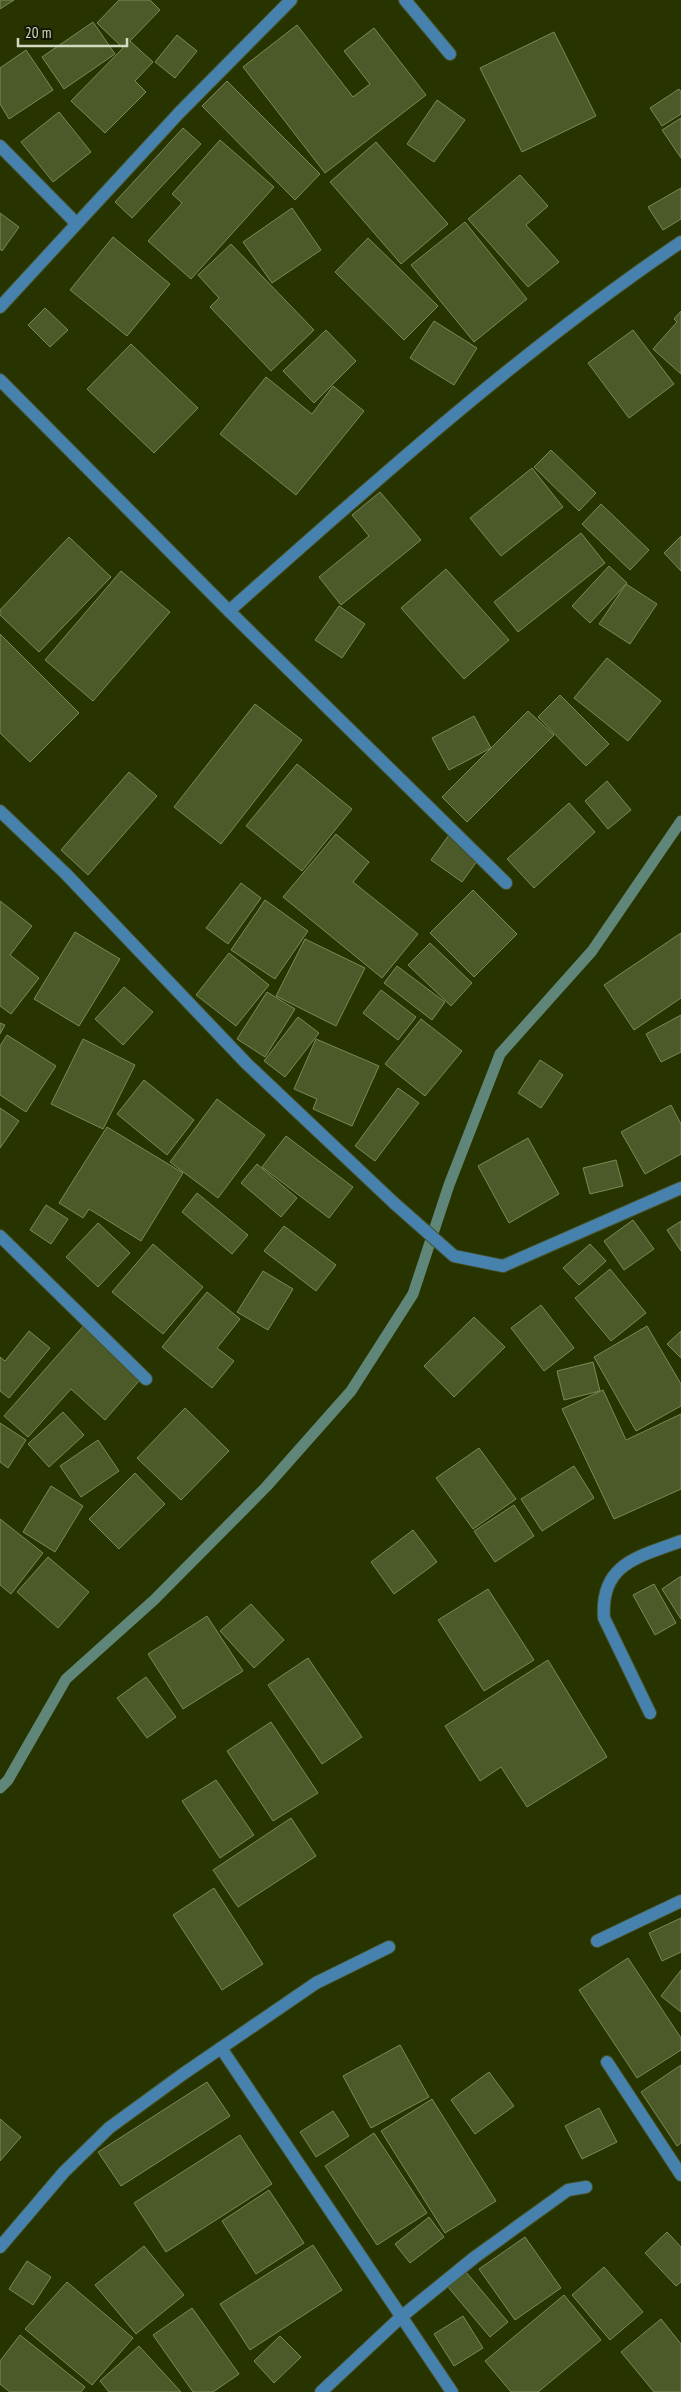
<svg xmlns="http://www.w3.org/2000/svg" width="681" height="2392" font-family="'PT Sans Narrow',sans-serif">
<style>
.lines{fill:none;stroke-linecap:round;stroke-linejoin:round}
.stream{stroke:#5f8679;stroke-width:11}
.building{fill:#4b5a28;stroke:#798a57}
.minor-casing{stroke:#465223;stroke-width:14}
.minor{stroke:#4782ae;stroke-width:12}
</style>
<rect width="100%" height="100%" fill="#273400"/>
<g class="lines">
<polyline class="stream" points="0,1788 8,1780 66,1679 154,1600 266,1487 351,1391 413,1294 449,1185 500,1054 592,951 681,821"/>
</g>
<g class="building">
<polygon points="0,0 14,0 0,9"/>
<polygon points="119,0 150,0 160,10 130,41 153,62 135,81 146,92 105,133 71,101 123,48 97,23"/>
<polygon points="93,22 115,54 64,89 42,57"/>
<polygon points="297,25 353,97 370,84 344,51 374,28 426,95 325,173 243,67"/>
<polygon points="554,32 596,116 522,152 480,68"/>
<polygon points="177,35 197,51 175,78 155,62"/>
<polygon points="26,50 53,90 9,119 0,104 0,68"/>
<polygon points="227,81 320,174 295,200 202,106"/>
<polygon points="679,89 681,92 681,114 662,126 650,108"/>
<polygon points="437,100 465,120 434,162 407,144"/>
<polygon points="59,112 91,152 53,182 21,142"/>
<polygon points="681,118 681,158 662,130"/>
<polygon points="183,128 201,144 132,218 115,202"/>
<polygon points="220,140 274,187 191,279 148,241 182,203 172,194"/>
<polygon points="376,142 448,224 401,264 330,182"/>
<polygon points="520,175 548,206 526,225 559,262 528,287 468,219"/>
<polygon points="681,188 681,219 663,230 648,207"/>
<polygon points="292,208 321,250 272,283 243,242"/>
<polygon points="0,213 19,227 2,251 0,249"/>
<polygon points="465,222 527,299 474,342 411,265"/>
<polygon points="113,237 170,284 127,336 70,290"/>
<polygon points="368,238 438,306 404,340 335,272"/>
<polygon points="231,244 314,330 271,371 210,307 219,298 198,275"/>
<polygon points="45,308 68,330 50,347 28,325"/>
<polygon points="681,311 681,374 653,349 677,322 674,319"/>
<polygon points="434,321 477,348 454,385 410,358"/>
<polygon points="326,330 356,361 314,403 283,371"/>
<polygon points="633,330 674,384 629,418 588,363"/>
<polygon points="131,344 198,408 154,453 87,389"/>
<polygon points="266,377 312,414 333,386 364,411 296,495 220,434"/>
<polygon points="551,450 596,493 579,511 534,467"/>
<polygon points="532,468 563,507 501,556 470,518"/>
<polygon points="380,492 421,540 341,605 319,577 369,536 352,515"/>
<polygon points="601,504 649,550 630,570 582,524"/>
<polygon points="581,533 605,563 518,632 494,602"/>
<polygon points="681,536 681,571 664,553"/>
<polygon points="69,537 111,577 39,652 0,615 0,610"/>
<polygon points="609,566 627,583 590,623 572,606"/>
<polygon points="446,569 509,640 464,679 401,608"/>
<polygon points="121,571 170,612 93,701 45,660"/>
<polygon points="626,584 657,604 630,644 599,624"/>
<polygon points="339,606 365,624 342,658 315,640"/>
<polygon points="0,634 79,713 30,762 0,733"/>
<polygon points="607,658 661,701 628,741 574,698"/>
<polygon points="560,695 609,744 586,766 538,717"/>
<polygon points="255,704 302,740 221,844 174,807"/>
<polygon points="528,711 554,735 467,822 442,797"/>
<polygon points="474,716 491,748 449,770 432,738"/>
<polygon points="297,764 352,809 302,871 246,826"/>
<polygon points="129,772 157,796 88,875 61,850"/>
<polygon points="607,781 631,810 608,829 585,801"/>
<polygon points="569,803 595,832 534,888 507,859"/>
<polygon points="336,834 369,862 353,882 418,934 382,978 283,897"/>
<polygon points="449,835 480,857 462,882 431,860"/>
<polygon points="241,883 261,898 228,944 206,928"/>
<polygon points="473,890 517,934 474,977 430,933"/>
<polygon points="265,900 308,931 275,979 231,950"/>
<polygon points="0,901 32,926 10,955 39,978 11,1014 0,1006"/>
<polygon points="75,932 120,959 79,1026 34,999"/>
<polygon points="681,933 681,998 634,1030 604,985"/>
<polygon points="305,939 365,968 336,1026 276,996"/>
<polygon points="430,943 472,983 451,1006 408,965"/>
<polygon points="229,953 269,985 236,1026 196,995"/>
<polygon points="397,966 445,1002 432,1020 384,983"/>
<polygon points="124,987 153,1012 123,1045 95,1019"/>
<polygon points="381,990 416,1017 398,1040 363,1013"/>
<polygon points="267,992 295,1009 265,1057 237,1039"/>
<polygon points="681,1015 681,1052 661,1062 646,1034"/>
<polygon points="298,1017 319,1033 285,1077 264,1061"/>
<polygon points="421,1019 462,1051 425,1096 385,1064"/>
<polygon points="0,1023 5,1025 0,1034"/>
<polygon points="7,1035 56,1066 26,1112 0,1095 0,1046"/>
<polygon points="83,1039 135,1065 103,1129 51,1104"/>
<polygon points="316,1039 379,1066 352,1126 313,1109 317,1099 294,1089"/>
<polygon points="540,1060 563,1075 541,1108 518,1093"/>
<polygon points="144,1080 194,1120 167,1155 117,1114"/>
<polygon points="398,1088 419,1103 375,1161 355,1146"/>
<polygon points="217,1099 265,1135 218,1198 170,1162"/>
<polygon points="671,1105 681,1124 681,1154 645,1174 621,1132"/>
<polygon points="0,1108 19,1121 0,1148"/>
<polygon points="107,1127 183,1173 141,1241 89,1209 83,1218 59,1203"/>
<polygon points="286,1136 353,1187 329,1218 262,1167"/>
<polygon points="528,1138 559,1194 509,1223 478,1166"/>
<polygon points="616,1160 623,1186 590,1194 583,1168"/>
<polygon points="257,1164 297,1198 281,1217 241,1183"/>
<polygon points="197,1193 248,1235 232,1254 182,1212"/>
<polygon points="46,1205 68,1219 51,1244 30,1230"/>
<polygon points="633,1220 654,1249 624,1270 604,1241"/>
<polygon points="681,1221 681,1251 667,1230"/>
<polygon points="98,1223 130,1253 98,1287 66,1257"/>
<polygon points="284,1226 336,1265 316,1291 264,1251"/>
<polygon points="153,1244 203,1287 163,1334 112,1292"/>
<polygon points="590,1244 606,1261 579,1285 563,1268"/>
<polygon points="610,1269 646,1313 611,1341 575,1298"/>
<polygon points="263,1271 293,1289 268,1330 237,1312"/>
<polygon points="207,1292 240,1319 217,1348 234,1361 212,1388 162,1347"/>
<polygon points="541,1305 574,1348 544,1371 511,1328"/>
<polygon points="474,1317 505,1347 454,1397 424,1366"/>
<polygon points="86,1323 145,1374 105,1420 71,1389 28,1437 4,1416"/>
<polygon points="647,1326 681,1384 681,1406 636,1431 594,1357"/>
<polygon points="29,1331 50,1348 9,1398 0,1391 0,1357 5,1361"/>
<polygon points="681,1331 681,1358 667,1344"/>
<polygon points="593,1362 600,1391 564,1400 557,1371"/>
<polygon points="603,1390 626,1440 681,1414 681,1489 614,1519 562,1409"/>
<polygon points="185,1408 229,1451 181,1500 137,1458"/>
<polygon points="63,1412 84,1435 49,1467 28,1444"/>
<polygon points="0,1423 26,1440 8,1468 0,1462"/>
<polygon points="98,1440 119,1471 81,1497 60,1466"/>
<polygon points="479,1448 516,1499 473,1529 436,1478"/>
<polygon points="574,1466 594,1498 542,1531 521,1499"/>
<polygon points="135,1473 165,1504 119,1549 89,1519"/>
<polygon points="51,1486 83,1506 55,1552 23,1532"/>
<polygon points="514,1505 534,1536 495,1562 474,1531"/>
<polygon points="0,1519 43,1553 11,1594 0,1585"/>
<polygon points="413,1530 437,1562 394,1594 371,1562"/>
<polygon points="48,1557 89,1592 58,1628 17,1592"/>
<polygon points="681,1576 681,1619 662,1589"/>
<polygon points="654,1584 676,1623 655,1635 633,1595"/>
<polygon points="488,1589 534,1660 484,1691 438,1620"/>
<polygon points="251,1604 284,1640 254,1668 220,1631"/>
<polygon points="207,1616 243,1671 183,1709 148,1654"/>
<polygon points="308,1658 362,1737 322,1764 268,1685"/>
<polygon points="548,1660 607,1757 527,1807 501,1767 480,1781 445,1726"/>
<polygon points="146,1677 176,1717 147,1738 117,1698"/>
<polygon points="271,1722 318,1793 273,1821 227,1751"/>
<polygon points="216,1780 254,1835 220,1858 182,1801"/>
<polygon points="291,1818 316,1856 238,1907 213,1870"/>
<polygon points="214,1888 263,1964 222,1990 173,1915"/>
<polygon points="681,1918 681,1952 662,1961 649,1933"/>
<polygon points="628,1958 681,2038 681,2050 637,2078 579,1990"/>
<polygon points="681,1970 681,2012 661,1996"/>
<polygon points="400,2045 429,2097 371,2128 343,2076"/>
<polygon points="681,2065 681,2143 677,2146 641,2092"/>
<polygon points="489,2072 514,2106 475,2134 451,2100"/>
<polygon points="207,2082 230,2116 121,2186 98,2152"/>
<polygon points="432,2099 496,2201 445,2233 381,2131"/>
<polygon points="599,2108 617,2142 582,2159 565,2126"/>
<polygon points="333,2111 349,2136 316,2157 300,2132"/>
<polygon points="0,2119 21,2137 0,2161"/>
<polygon points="374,2133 427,2213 377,2245 325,2166"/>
<polygon points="240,2135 272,2184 166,2252 134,2203"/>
<polygon points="269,2190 304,2243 256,2274 222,2221"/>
<polygon points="429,2217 444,2237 410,2263 395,2244"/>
<polygon points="667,2232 681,2247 681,2282 676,2286 645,2253"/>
<polygon points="525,2237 561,2288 515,2320 479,2269"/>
<polygon points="313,2245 342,2290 250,2350 220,2304"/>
<polygon points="144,2246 184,2295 136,2334 95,2285"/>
<polygon points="27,2261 51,2277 33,2305 9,2289"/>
<polygon points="604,2267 643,2312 610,2340 572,2295"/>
<polygon points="466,2272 508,2322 490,2337 448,2287"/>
<polygon points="67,2282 133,2338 92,2385 25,2329"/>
<polygon points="564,2295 601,2340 538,2392 511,2392 485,2361"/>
<polygon points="192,2308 239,2374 213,2392 193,2392 153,2335"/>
<polygon points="463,2316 483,2348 454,2366 434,2334"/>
<polygon points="661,2319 681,2344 681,2392 654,2392 621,2352"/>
<polygon points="20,2335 85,2387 81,2392 10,2392 0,2384 0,2361"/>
<polygon points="280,2336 301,2357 274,2383 254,2361"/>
<polygon points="139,2346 181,2392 109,2392 100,2381"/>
</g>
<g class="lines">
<defs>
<g id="minor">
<polyline points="405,0 450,54"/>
<polyline points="0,146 76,223"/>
<polyline points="0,307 179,113 291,0"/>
<polyline points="0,380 229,611 506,883"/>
<path d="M 229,611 C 374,482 520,351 681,242"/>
<polyline points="0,811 66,874 247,1064 394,1203 454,1256 503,1266 681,1188"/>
<polyline points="0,1236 146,1379"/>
<path d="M 650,1713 L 604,1618 C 600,1563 639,1557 681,1541"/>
<polyline points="597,1941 681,1901"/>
<polyline points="221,2048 452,2392"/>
<polyline points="607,2062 681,2175"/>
<polyline points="0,2247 64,2172 109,2128 183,2074 316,1983 389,1947"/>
<polyline points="321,2392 401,2317 475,2257 568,2190 586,2187"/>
</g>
</defs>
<use href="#minor" class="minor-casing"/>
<use href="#minor" class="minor"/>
</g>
<path d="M18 38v8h109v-8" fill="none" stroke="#d1dac0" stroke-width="2.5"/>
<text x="25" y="38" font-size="15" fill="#d1dac0" stroke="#131905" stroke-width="4" paint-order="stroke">20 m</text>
</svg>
